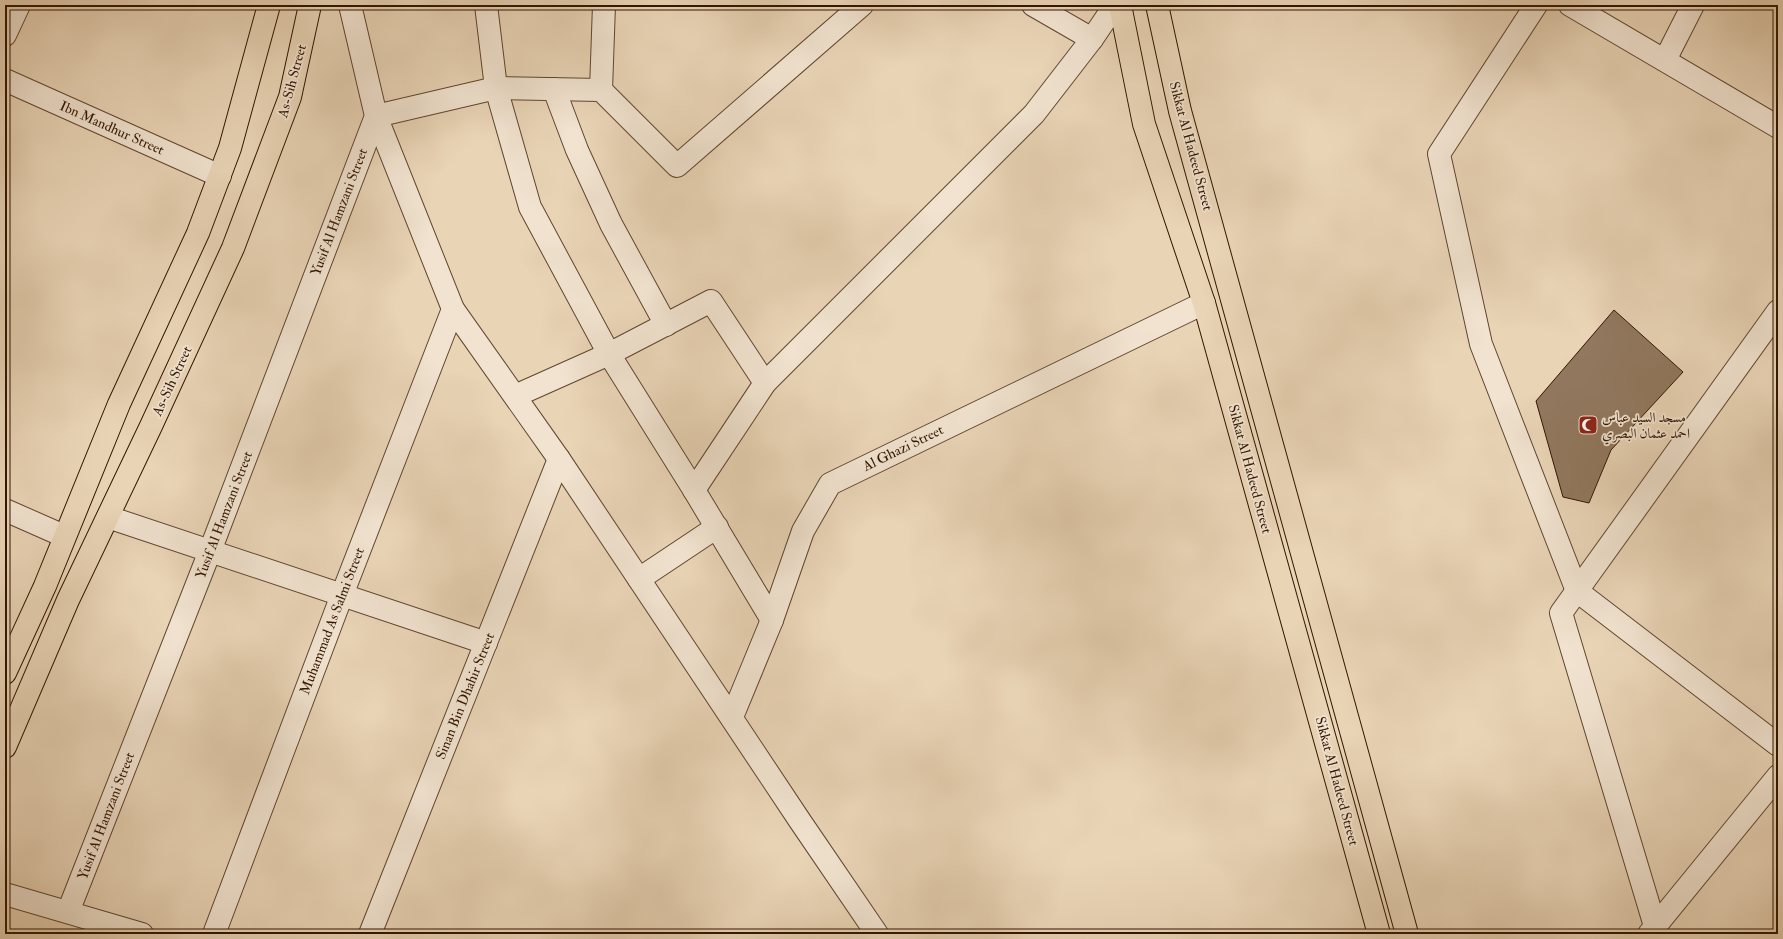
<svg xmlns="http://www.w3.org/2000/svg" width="1783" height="939" font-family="'IM FELL Double Pica',Amiri,serif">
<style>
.building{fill:#91785f;stroke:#321500}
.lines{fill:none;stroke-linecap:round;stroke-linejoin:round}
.minor-casing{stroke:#60452e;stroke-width:24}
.major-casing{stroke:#321500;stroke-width:24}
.minor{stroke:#f1e3d0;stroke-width:22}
.major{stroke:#e9d4b6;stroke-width:22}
.labels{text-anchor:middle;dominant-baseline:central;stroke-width:3.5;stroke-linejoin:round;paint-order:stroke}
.street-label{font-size:14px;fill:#321500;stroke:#f1e3d0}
.poi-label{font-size:14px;fill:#321500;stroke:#f1e3d0;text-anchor:start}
</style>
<rect width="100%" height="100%" fill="#e9d4b6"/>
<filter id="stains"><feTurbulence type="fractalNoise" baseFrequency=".005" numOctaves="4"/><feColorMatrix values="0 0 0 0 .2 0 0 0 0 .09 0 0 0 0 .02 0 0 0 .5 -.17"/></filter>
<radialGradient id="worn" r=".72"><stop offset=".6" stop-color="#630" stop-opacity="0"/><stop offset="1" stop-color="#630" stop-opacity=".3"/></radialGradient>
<polygon class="building" points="1614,310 1683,372 1611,450 1589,503 1563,497 1536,401"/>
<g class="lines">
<defs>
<g id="minor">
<polyline points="486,5 496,88 530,207 609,354 694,490 772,620"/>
<polyline points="862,5 677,166 601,90 496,88 376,116 453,309 559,459 800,821 877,934"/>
<polyline points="1033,5 1092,39"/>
<polyline points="1536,5 1439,154 1481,344 1577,591 1778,745"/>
<polyline points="1570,5 1778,127"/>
<polyline points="5,35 19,5"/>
<polyline points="1665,60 1693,5"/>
<polyline points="5,80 220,176"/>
<polyline points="554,89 577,150 611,224 666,325"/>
<polyline points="601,90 604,5"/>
<polyline points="515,396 609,354 711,301 765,383"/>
<polyline points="694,490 765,383 1034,114 1092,39 1115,5"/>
<polyline points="5,510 64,536"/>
<polyline points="108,517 486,643"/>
<polyline points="639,579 717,527"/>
<polyline points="732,717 772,620 803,531 830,484 1204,303"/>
<polyline points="5,894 142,934"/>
<polyline points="68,912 210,551 376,116 350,5"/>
<polyline points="1655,926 1561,613 1778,311"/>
<polyline points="214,934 342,595 453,309"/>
<polyline points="370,934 559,459"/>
<polyline points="1649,934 1778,776"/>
</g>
<g id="major">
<polyline points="1120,5 1144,124 1204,303 1379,934"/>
<polyline points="1157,5 1180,111 1407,934"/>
<polyline points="5,673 45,586 119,404 198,233 230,148 269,5"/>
<polyline points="5,747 68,600 151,426 233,248 290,97 310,5"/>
</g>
</defs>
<use href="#minor" class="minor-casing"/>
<use href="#major" class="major-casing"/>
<use href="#minor" class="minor"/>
<use href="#major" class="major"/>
</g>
<defs>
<symbol id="mosque-square" viewBox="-11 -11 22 22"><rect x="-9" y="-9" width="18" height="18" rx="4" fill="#8f2418" stroke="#f1e3d0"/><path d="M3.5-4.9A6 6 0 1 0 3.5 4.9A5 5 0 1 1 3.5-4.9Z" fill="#fff"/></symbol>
</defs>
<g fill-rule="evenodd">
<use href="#mosque-square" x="1577" y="414" width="22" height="22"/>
</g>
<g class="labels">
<g class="street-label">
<text transform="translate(292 81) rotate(-75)">As-Sih Street</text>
<text transform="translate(112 128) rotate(24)">Ibn Mandhur Street</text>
<text transform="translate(1191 146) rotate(75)">Sikkat Al Hadeed Street</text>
<text transform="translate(339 212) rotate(-69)">Yusif Al Hamzani Street</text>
<text transform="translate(172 381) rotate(-65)">As-Sih Street</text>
<text transform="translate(903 448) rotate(-26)">Al Ghazi Street</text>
<text transform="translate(1250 469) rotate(75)">Sikkat Al Hadeed Street</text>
<text transform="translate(224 515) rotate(-69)">Yusif Al Hamzani Street</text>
<text transform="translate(332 621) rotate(-69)">Muhammad As Salmi Street</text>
<text transform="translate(465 696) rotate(-68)">Sinan Bin Dhahir Street</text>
<text transform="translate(1337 781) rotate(75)">Sikkat Al Hadeed Street</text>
<text transform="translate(106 816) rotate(-69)">Yusif Al Hamzani Street</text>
</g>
<g class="poi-label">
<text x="1602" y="417">مسجد السيد عباس<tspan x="1602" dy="16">احمد عثمان البصري</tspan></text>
</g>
</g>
<rect width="1783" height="939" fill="none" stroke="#e9d4b6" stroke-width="20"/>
<rect x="6" y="6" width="1771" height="927" fill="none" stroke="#321500" stroke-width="2"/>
<rect x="10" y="10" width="1763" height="919" fill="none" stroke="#321500"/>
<rect width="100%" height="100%" filter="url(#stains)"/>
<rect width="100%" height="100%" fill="url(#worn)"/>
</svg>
